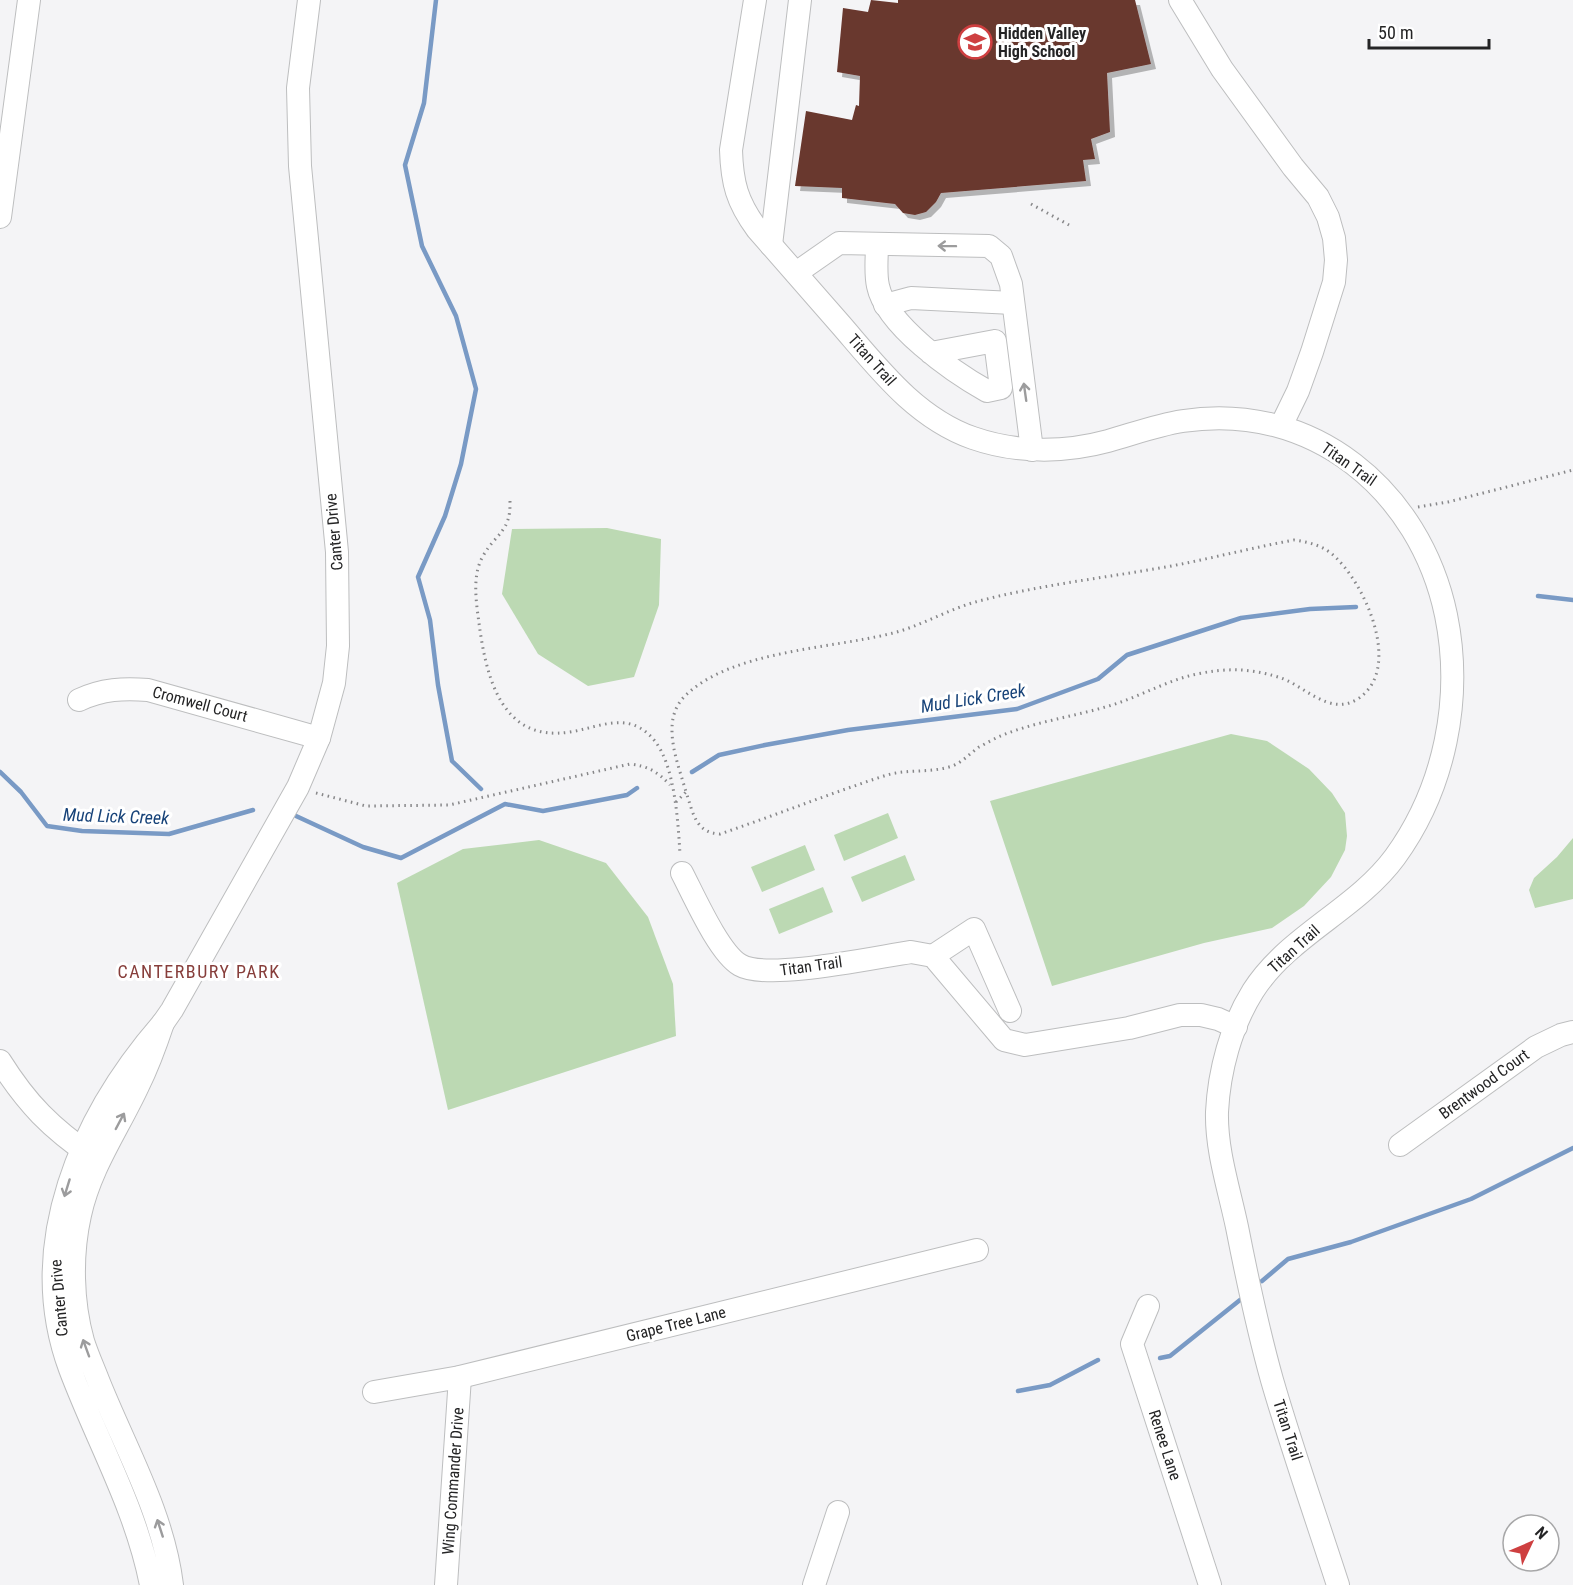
<svg xmlns="http://www.w3.org/2000/svg" width="1573" height="1585" font-family="'Roboto Condensed',sans-serif">
<style>
.green{fill:#bcd9b3}
.lines{fill:none;stroke-linecap:round;stroke-linejoin:round}
.stream{stroke:#799ac5;stroke-width:4.5}
.building{fill:#69372e;filter:url(#shadow)}
.minor-casing{stroke:#bdbebf;stroke-width:24}
.path{stroke:#878789;stroke-width:3;stroke-dasharray:1.5 4.5;stroke-linecap:butt}
.minor{stroke:#fff;stroke-width:22}
.oneway{stroke:#9c9c9d}
.labels{text-anchor:middle;dominant-baseline:central;stroke-width:6;stroke-linejoin:round;paint-order:stroke}
.poi-label{font-size:16px;font-weight:bold;fill:#242425;stroke:#fff;text-anchor:start}
.street-label{font-size:16px;fill:#242425;stroke:#fff}
.water-label{font-size:18px;font-style:italic;fill:#174379;stroke:#fff}
.neighbourhood-label{font-size:18px;letter-spacing:1.5px;fill:#873e3b;stroke:#fff}
</style>
<defs>
<filter id="shadow"><feDropShadow dx="5" dy="5" stdDeviation="0" flood-color="#0004"/></filter>
</defs>
<rect width="100%" height="100%" fill="#f4f4f6"/>
<g class="green">
<polygon points="607,528 661,539 659,605 634,677 588,686 538,654 502,594 512,529"/>
<polygon points="1231,734 1267,741 1309,769 1332,793 1345,813 1347,836 1345,850 1331,877 1304,906 1272,928 1204,943 1052,986 990,801"/>
<polygon points="888,813 898,838 844,861 834,835"/>
<polygon points="1573,838 1573,899 1535,908 1529,890 1534,878 1557,857"/>
<polygon points="539,840 606,863 648,917 673,984 676,1036 448,1110 397,883 463,849"/>
<polygon points="805,845 815,870 762,892 751,867"/>
<polygon points="905,855 915,880 862,902 851,877"/>
<polygon points="823,887 833,912 779,934 769,909"/>
</g>
<g class="lines">
<g class="stream">
<polyline points="436,0 424,103 405,165 422,246 456,316 476,389 461,464 445,516 418,577 430,620 438,685 452,761 481,789"/>
<polyline points="1538,596 1573,600"/>
<polyline points="0,772 21,792 47,826 82,831 169,834 253,810"/>
<polyline points="692,772 719,755 765,745 848,730 1017,709 1098,679 1127,655 1241,618 1310,609 1356,607"/>
<polyline points="296,816 363,847 401,858 505,804 543,811 627,795 637,788"/>
<polyline points="1262,1281 1288,1259 1351,1242 1471,1199 1573,1148"/>
<polyline points="1160,1358 1170,1356 1240,1300"/>
<polyline points="1018,1391 1050,1385 1098,1360"/>
</g>
</g>
<polygon class="building" points="871,0 898,3 898,0 1135,0 1151,64 1107,73 1110,132 1091,139 1095,159 1083,160 1086,181 941,193 936,202 926,212 915,215 903,213 895,204 842,198 842,188 795,186 806,111 852,120 856,105 859,106 860,76 837,72 843,8 868,12"/>
<g class="lines">
<defs>
<g id="minor">
<path d="M 755,0 L 731,150 C 732,183 737,202 757,229 C 785,261 813,293 841,325 C 879,369 916,418 973,438 C 1016,453 1064,453 1108,441 C 1133,434 1157,425 1183,421 C 1313,401 1420,491 1446,615 C 1463,698 1445,788 1395,857 C 1356,910 1289,935 1253,991 C 1231,1026 1219,1071 1217,1112 C 1216,1150 1229,1189 1237,1227 C 1247,1278 1258,1330 1272,1380 C 1292,1449 1316,1517 1338,1585"/>
<polyline points="1180,0 1222,69 1293,167 1318,197 1328,217 1334,238 1336,260 1334,282 1312,352 1298,391 1281,426"/>
<polyline points="0,217 29,0"/>
<path d="M 877,244 C 877,257 875,273 878,286 C 886,325 953,372 987,391 L 1001,388 L 995,341 L 931,353"/>
<polyline points="771,245 800,0"/>
<polyline points="796,273 839,243 989,246 1001,256 1011,284 1032,450"/>
<polyline points="885,305 911,298 1013,303"/>
<path d="M 79,700 C 102,689 124,688 148,690 L 319,738"/>
<path d="M 682,873 C 694,896 719,953 740,965 C 767,981 876,957 911,952 L 933,956 L 1004,1040 L 1025,1045 L 1129,1028 L 1180,1015 L 1201,1015 L 1218,1019 L 1236,1027"/>
<polyline points="933,956 974,929 1010,1011"/>
<polyline points="163,1023 172,1010 298,787 319,738 334,683 338,646 337,552 300,166 298,88 309,0"/>
<path d="M 0,1061 C 27,1104 51,1128 93,1157"/>
<polyline points="1400,1145 1536,1047 1561,1035 1573,1032"/>
<polyline points="1148,1306 1132,1344 1210,1585"/>
<polyline points="374,1392 460,1377 977,1250"/>
<path d="M 151,1585 C 136,1508 97,1441 70,1369 C 24,1245 82,1116 163,1023 C 156,1044 148,1066 138,1086 C 118,1129 90,1168 80,1215 C 71,1255 72,1302 83,1341 C 87,1354 93,1367 98,1380 C 125,1448 163,1512 172,1585"/>
<polyline points="446,1585 460,1377"/>
<polyline points="814,1585 838,1512"/>
</g>
</defs>
<use href="#minor" class="minor-casing"/>
<g class="path">
<polyline points="1031,204 1069,225"/>
<path d="M 510,501 C 511,532 496,533 483,556 C 472,575 476,601 479,623 C 486,676 501,743 570,732 C 601,727 629,710 654,740 C 675,765 678,822 680,854"/>
<polyline points="1418,507 1448,502 1573,470"/>
<path d="M 316,793 L 366,806 L 449,805 L 630,764 C 648,766 658,772 670,785"/>
<path d="M 676,802 L 686,792 C 693,812 695,833 720,834 C 776,815 831,793 887,775 C 907,769 929,773 949,767 C 961,764 969,754 979,747 C 987,743 995,738 1003,735 C 1038,721 1077,716 1112,705 C 1141,696 1168,680 1197,674 C 1226,668 1249,668 1278,677 C 1303,684 1328,716 1356,700 C 1405,671 1365,582 1332,554 C 1321,545 1308,542 1294,540 C 1251,548 1209,559 1166,567 C 1103,578 1040,585 979,601 C 948,609 920,627 889,634 C 828,649 729,651 684,697 C 660,722 678,763 686,792"/>
</g>
<use href="#minor" class="minor"/>
</g>
<defs><path id="oneway-shaft" d="M-6 0H5M1.5-3L5.5 0L1.5 3" fill="none" stroke-width="1.6" stroke-linecap="round" stroke-linejoin="round" transform="scale(1.5)"/></defs>
<g class="oneway">
<use href="#oneway-shaft" transform="translate(947 246) rotate(-179)"/>
<use href="#oneway-shaft" transform="translate(1025 392) rotate(-98)"/>
<use href="#oneway-shaft" transform="translate(120 1121) rotate(-62)"/>
<use href="#oneway-shaft" transform="translate(67 1188) rotate(107)"/>
<use href="#oneway-shaft" transform="translate(86 1348) rotate(-110)"/>
<use href="#oneway-shaft" transform="translate(160 1528) rotate(-108)"/>
</g>
<defs>
<symbol id="school-ring" viewBox="-11 -11 22 22"><circle r="9.5" fill="#fff" stroke="#ce3f40" stroke-width="1.5"/><path d="M0-5L7-2L0 1L-7-2ZM-4 1L0 2.5L4 1V4Q0 6-4 4Z" fill="#ce3f40"/></symbol>
</defs>
<g fill-rule="evenodd">
<use href="#school-ring" x="956" y="23" width="38" height="38"/>
</g>
<g class="labels">
<g class="poi-label">
<text x="998" y="33">Hidden Valley<tspan x="998" dy="18">High School</tspan></text>
</g>
<g class="street-label">
<text transform="translate(872 360) rotate(48)">Titan Trail</text>
<text transform="translate(1349 464) rotate(35)">Titan Trail</text>
<text transform="translate(334 532) rotate(-95)">Canter Drive</text>
<text transform="translate(200 704) rotate(15)">Cromwell Court</text>
<text transform="translate(1294 949) rotate(-42)">Titan Trail</text>
<text transform="translate(811 966) rotate(-8)">Titan Trail</text>
<text transform="translate(1484 1084) rotate(-36)">Brentwood Court</text>
<text transform="translate(59 1298) rotate(-95)">Canter Drive</text>
<text transform="translate(676 1324) rotate(-14)">Grape Tree Lane</text>
<text transform="translate(1288 1430) rotate(72)">Titan Trail</text>
<text transform="translate(1165 1445) rotate(72)">Renee Lane</text>
<text transform="translate(453 1481) rotate(-86)">Wing Commander Drive</text>
</g>
<g class="water-label">
<text transform="translate(973 698) rotate(-9)">Mud Lick Creek</text>
<text transform="translate(116 816) rotate(2)">Mud Lick Creek</text>
</g>
<g class="neighbourhood-label">
<text x="199" y="971">CANTERBURY PARK</text>
</g>
</g>
<g transform="translate(1531 1543) rotate(46)"><circle r="28" fill="#ffffff" stroke="#a7a7a8" stroke-width="1.5"/>
<path d="M0-4.5L10 22L0 15L-10 22Z" fill="#ce3f40"/>
<text y="-9" font-size="16" font-weight="bold" text-anchor="middle" fill="#242425">N</text>
</g>
<path d="M1369 39v9h120v-9" fill="none" stroke="#242425" stroke-width="3"/>
<text x="1378" y="39" font-size="18" fill="#242425" stroke="#ffffff" stroke-width="4.5" paint-order="stroke">50 m</text>
</svg>
